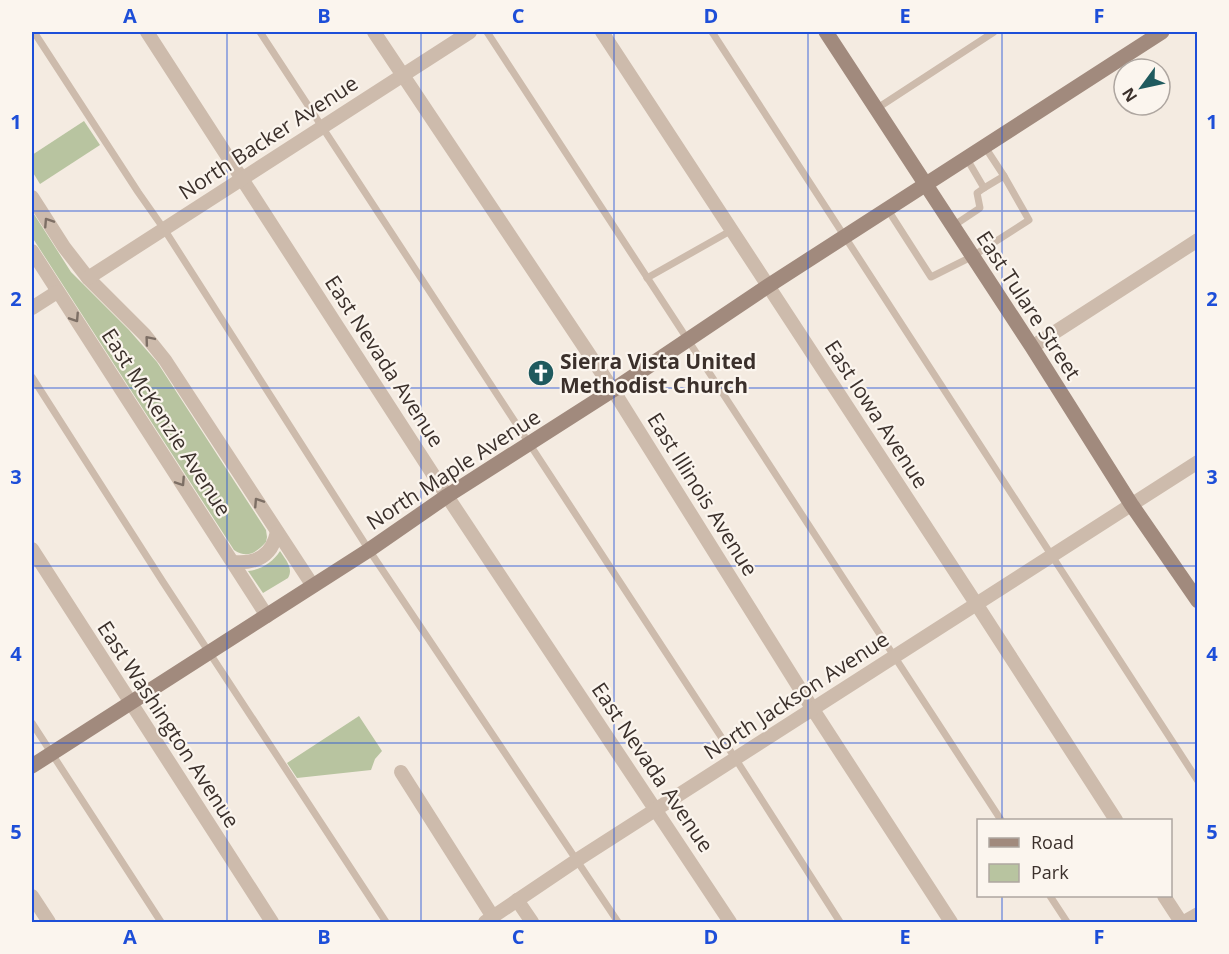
<svg xmlns="http://www.w3.org/2000/svg" width="1229" height="954" font-family="'Open Sans',sans-serif">
<style>
.green{fill:#b8c4a0}
.lines{fill:none;stroke-linecap:round;stroke-linejoin:round}
.service{stroke:#cdbbac;stroke-width:7}
.minor{stroke:#cdbbac;stroke-width:14}
.secondary{stroke:#a18a7d;stroke-width:15}
.oneway{stroke:#7d6f65}
.grid{fill:none;stroke:#1d4ed8;stroke-width:1.5;stroke-opacity:0.55}
.labels{text-anchor:middle;dominant-baseline:central;stroke-width:4.5;stroke-linejoin:round;paint-order:stroke}
.street-label{font-size:21px;fill:#3b302b;stroke:#fbf5ee}
.poi-label{font-size:21px;font-weight:bold;fill:#3b302b;stroke:#fbf5ee;text-anchor:start}
.neatline{fill:none;stroke:#1d4ed8;stroke-width:2}
.grid-label{font-size:20px;text-anchor:middle;font-weight:bold;fill:#1d4ed8}
</style>
<rect width="100%" height="100%" fill="#f4ebe1"/>
<g class="green">
<polygon points="84,121 100,145 40,184 32,171 32,155"/>
<path d="M 32,211 L 71,272 L 129,330 L 157,362 L 266,530 L 267,537 L 266,542 C 256,553 247,559 234,550 L 32,237 Z"/>
<path d="M 280,551 C 285,559 294,568 288,578 L 263,593 L 248,571 C 261,570 273,562 280,551 Z"/>
<polygon points="359,716 382,751 375,759 371,770 297,778 287,763"/>
</g>
<g class="lines">
<g class="service">
<polyline points="34,32 138,192 164,229 369,550 618,922"/>
<polyline points="260,32 735,758 840,922"/>
<polyline points="487,32 1001,820"/>
<polyline points="712,32 1198,781"/>
<polyline points="876,109 994,32"/>
<polyline points="984,188 1004,176 985,147"/>
<polyline points="888,210 931,277 973,256 1029,220 1004,176"/>
<polyline points="953,226 980,208 977,193 984,188 967,159"/>
<polyline points="647,278 732,230"/>
<polyline points="32,377 163,582 386,922"/>
<polyline points="32,723 161,922"/>
<polyline points="1050,896 1067,922"/>
</g>
<g class="minor">
<polyline points="147,32 447,496 730,922"/>
<polyline points="374,32 613,390 812,708 951,922"/>
<polyline points="602,32 977,605 1116,820"/>
<polyline points="32,197 64,247 88,278 145,335 165,360 313,586"/>
<polyline points="32,251 267,616"/>
<polyline points="88,278 470,32"/>
<polyline points="32,308 57,292"/>
<polyline points="1032,347 1198,240"/>
<polyline points="32,549 272,922"/>
<path d="M 233,562 C 256,564 272,556 277,532"/>
<polyline points="401,772 493,917"/>
<polyline points="32,896 49,922"/>
<polyline points="1164,896 1181,922"/>
<polyline points="517,900 532,922"/>
<polyline points="485,922 577,860 1198,462"/>
<polyline points="1184,922 1198,914"/>
</g>
<g class="secondary">
<polyline points="826,32 1032,347 1131,504 1198,601"/>
<polyline points="32,766 369,550 447,496 613,390 768,286 1162,32"/>
</g>
</g>
<defs><path id="oneway-chevron" d="M-2-3.5L2.5 0L-2 3.5" fill="none" stroke-width="1.6" stroke-linecap="round" stroke-linejoin="round" transform="scale(1.5)"/></defs>
<g class="oneway">
<use href="#oneway-chevron" transform="translate(48 222) rotate(-123)"/>
<use href="#oneway-chevron" transform="translate(75 318) rotate(57)"/>
<use href="#oneway-chevron" transform="translate(149 340) rotate(-130)"/>
<use href="#oneway-chevron" transform="translate(181 482) rotate(57)"/>
<use href="#oneway-chevron" transform="translate(258 502) rotate(-123)"/>
</g>
<path class="grid" d="M 227,32 L 227,922M 421,32 L 421,922M 614,32 L 614,922M 808,32 L 808,922M 1002,32 L 1002,820M 32,211 L 1198,211M 32,388 L 1198,388M 32,566 L 1198,566M 32,743 L 1198,743M 1002,896 L 1002,922"/>
<defs>
<symbol id="church-disc" viewBox="-11 -11 22 22"><circle r="9.5" fill="#1f5a5e" stroke="#fbf5ee"/><path d="M-1.2-6h2.4v3.5h3.3v2.4h-3.3V6h-2.4V-.1h-3.3v-2.4h3.3Z" fill="#fff"/></symbol>
</defs>
<g fill-rule="evenodd">
<use href="#church-disc" x="526" y="358" width="30" height="30"/>
</g>
<g class="labels">
<g class="street-label">
<text transform="translate(268 137) rotate(-33)">North Backer Avenue</text>
<text transform="translate(1029 305) rotate(57)">East Tulare Street</text>
<text transform="translate(385 361) rotate(57)">East Nevada Avenue</text>
<text transform="translate(877 414) rotate(57)">East Iowa Avenue</text>
<text transform="translate(167 422) rotate(57)">East McKenzie Avenue</text>
<text transform="translate(453 469) rotate(-33)">North Maple Avenue</text>
<text transform="translate(703 494) rotate(58)">East Illinois Avenue</text>
<text transform="translate(796 695) rotate(-33)">North Jackson Avenue</text>
<text transform="translate(169 724) rotate(57)">East Washington Avenue</text>
<text transform="translate(653 767) rotate(56)">East Nevada Avenue</text>
</g>
<g class="poi-label">
<text x="560" y="361">Sierra Vista United<tspan x="560" dy="24">Methodist Church</tspan></text>
</g>
</g>
<rect width="1229" height="954" fill="none" stroke="#fbf5ee" stroke-width="66"/>
<rect x="977" y="819" width="195" height="78" fill="#fbf5ee" stroke="#aea6a0" stroke-width="1.5"/>
<rect x="989" y="838" width="30" height="9" fill="#a18a7d" stroke="#aea6a0" stroke-width="1.5"/>
<text x="1031" y="849" font-size="18" fill="#3b302b">Road</text>
<rect x="989" y="864" width="30" height="18" fill="#b8c4a0" stroke="#aea6a0" stroke-width="1.5"/>
<text x="1031" y="879" font-size="18" fill="#3b302b">Park</text>
<g transform="translate(1142 87) rotate(237)"><circle r="28" fill="#fbf5ee" stroke="#aea6a0" stroke-width="1.5"/>
<path d="M0-4.5L10 22L0 15L-10 22Z" fill="#1f5a5e"/>
<text y="-9" font-size="16" font-weight="bold" text-anchor="middle" fill="#3b302b">N</text>
</g>
<rect x="33" y="33" width="1163" height="888" class="neatline"/>
<g class="grid-label">
<text x="130" y="23">A</text>
<text x="324" y="23">B</text>
<text x="518" y="23">C</text>
<text x="711" y="23">D</text>
<text x="905" y="23">E</text>
<text x="1099" y="23">F</text>
<text x="16" y="129">1</text>
<text x="1212" y="129">1</text>
<text x="16" y="306">2</text>
<text x="1212" y="306">2</text>
<text x="16" y="484">3</text>
<text x="1212" y="484">3</text>
<text x="16" y="661">4</text>
<text x="1212" y="661">4</text>
<text x="16" y="839">5</text>
<text x="1212" y="839">5</text>
<text x="130" y="944">A</text>
<text x="324" y="944">B</text>
<text x="518" y="944">C</text>
<text x="711" y="944">D</text>
<text x="905" y="944">E</text>
<text x="1099" y="944">F</text>
</g>
</svg>
